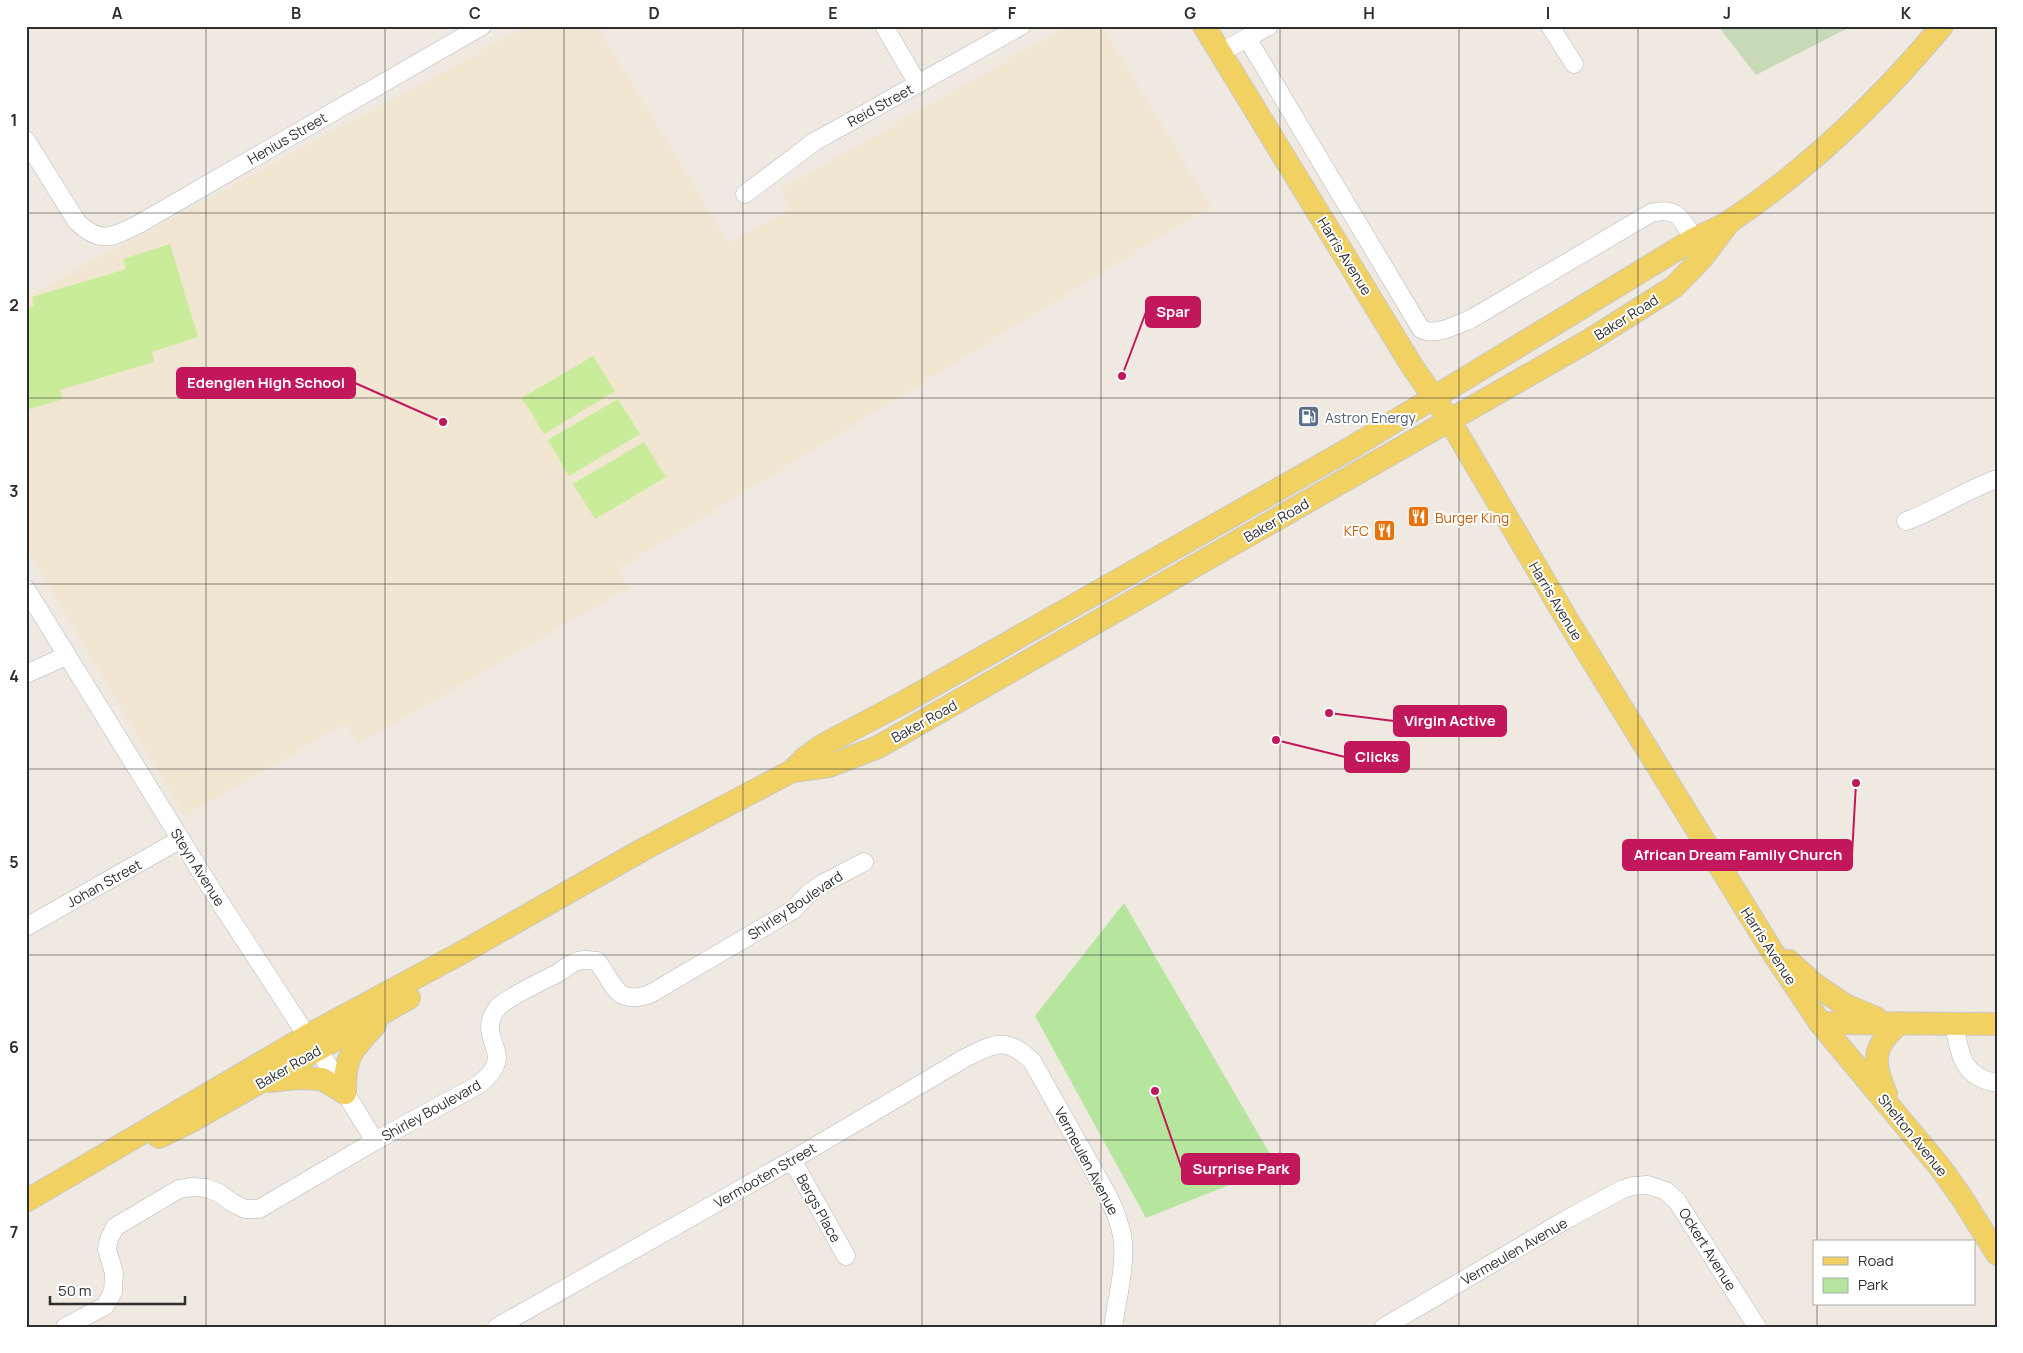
<svg xmlns="http://www.w3.org/2000/svg" width="2023" height="1353" font-family="Manrope,sans-serif">
<style>
.education{fill:#f0e6d1}
.green{fill:#b6e59e}
.cemetery{fill:#c8d9b8}
.pitch{fill:#c9ec9a}
.lines{fill:none;stroke-linecap:round;stroke-linejoin:round}
.minor-casing{stroke:#b4b7c1;stroke-width:19}
.major-casing{stroke:#c9c9c9;stroke-width:24}
.minor{stroke:#fff;stroke-width:18}
.major{stroke:#f2d163;stroke-width:22}
.grid{fill:none;stroke:#2e2e2e;stroke-width:1;stroke-opacity:0.55}
.labels{text-anchor:middle;dominant-baseline:central;stroke-width:4;stroke-linejoin:round;paint-order:stroke}
.street-label{font-size:14px;fill:#2e2e2e;stroke:#fff}
.service-label{font-size:14px;fill:#4e5e75;stroke:#fff;text-anchor:start}
.food-label{font-size:14px;fill:#c56008;stroke:#fff;text-anchor:start}
.leader{fill:none;stroke:#c2185b;stroke-width:2}
.callout-dot{fill:#c2185b;stroke:#fff;stroke-width:2}
.callout{fill:#c2185b;stroke:#c2185b;stroke-width:2}
.callout-label{font-size:15px;text-anchor:middle;font-weight:bold;fill:#fff}
.neatline{fill:none;stroke:#2e2e2e;stroke-width:2}
.grid-label{font-size:16px;text-anchor:middle;font-weight:bold;fill:#2e2e2e}
</style>
<rect width="100%" height="100%" fill="#efe9e1"/>
<polygon class="education" points="528,26 597,26 728,242 791,209 780,190 1068,26 1102,26 1211,206 619,569 628,588 359,744 345,724 185,816 26,547 26,297"/>
<polygon class="green" points="1124,903 1277,1166 1146,1218 1035,1016"/>
<polygon class="cemetery" points="1718,26 1852,26 1756,75"/>
<g class="pitch">
<polygon points="170,244 198,337 152,352 154,362 60,390 63,399 26,410 26,308 34,306 32,297 126,269 123,259"/>
<polygon points="593,356 615,391 544,434 522,398"/>
<polygon points="618,399 640,434 569,476 548,440"/>
<polygon points="644,442 666,477 595,519 573,484"/>
</g>
<g class="lines">
<defs>
<g id="minor">
<polyline points="884,26 918,84"/>
<polyline points="1550,26 1574,64"/>
<path d="M 1247,38 L 1421,329 C 1435,337 1458,324 1471,319 L 1651,213 C 1677,206 1682,219 1694,239"/>
<polyline points="1220,53 1269,26"/>
<path d="M 26,140 L 77,222 C 102,245 112,237 139,224 L 482,26"/>
<polyline points="745,194 814,142 1021,26"/>
<path d="M 1906,521 C 1937,510 1965,490 1997,479"/>
<polyline points="26,589 212,890 307,1036 318,1049 375,1141"/>
<polyline points="26,674 66,656"/>
<polyline points="26,927 181,839"/>
<path d="M 1954,1024 C 1960,1055 1962,1077 1997,1083"/>
<polyline points="792,1160 846,1256"/>
<path d="M 65,1327 L 105,1306 L 113,1292 L 114,1273 L 107,1249 L 109,1239 L 115,1227 L 179,1189 L 193,1187 L 206,1188 L 219,1193 L 231,1202 L 245,1209 L 259,1209 L 375,1141 L 478,1085 C 517,1055 482,1045 492,1017 C 493,1014 496,1010 498,1007 C 510,996 542,981 558,973 C 564,969 571,963 578,961 C 584,959 590,960 597,961 C 615,984 615,1006 650,994 L 793,910 L 808,894 L 824,883 L 864,862"/>
<path d="M 497,1327 L 792,1160 L 965,1058 C 996,1043 1005,1036 1032,1061 L 1109,1198 C 1115,1210 1119,1222 1122,1235 C 1127,1262 1117,1299 1113,1327"/>
<polyline points="1384,1327 1569,1218 1623,1189 1633,1186 1648,1185 1666,1191 1677,1201 1757,1327"/>
</g>
<g id="major">
<polyline points="1204,26 1412,366 1450,421 1568,621 1772,951 1820,1023 1940,1167 1962,1198 1997,1254"/>
<path d="M 792,771 L 805,758 L 823,745 L 906,701 L 1351,448 L 1694,239 C 1706,233 1720,228 1732,220 C 1811,167 1881,99 1942,26"/>
<polyline points="1789,961 1814,984 1845,1005 1876,1018"/>
<polyline points="1820,1023 1997,1024"/>
<polyline points="269,1081 298,1078 322,1079 345,1093"/>
<path d="M 345,1093 C 344,1056 352,1050 375,1025"/>
<path d="M 1886,1094 C 1872,1062 1872,1046 1900,1023"/>
<polyline points="159,1137 186,1124 409,998"/>
<polyline points="26,1201 307,1036 463,952 644,849 792,771 829,766 878,747 1590,340 1674,287 1702,258 1730,221"/>
</g>
</defs>
<use href="#minor" class="minor-casing"/>
<use href="#major" class="major-casing"/>
<use href="#minor" class="minor"/>
<use href="#major" class="major"/>
</g>
<path class="grid" d="M 206,26 L 206,1327M 385,26 L 385,1327M 564,26 L 564,1327M 743,26 L 743,1327M 922,26 L 922,1327M 1101,26 L 1101,1327M 1280,26 L 1280,1327M 1459,26 L 1459,1327M 1638,26 L 1638,1327M 1817,26 L 1817,1242M 26,213 L 1997,213M 26,398 L 1997,398M 26,584 L 1997,584M 26,769 L 1997,769M 26,955 L 1997,955M 26,1140 L 1997,1140M 1817,1304 L 1817,1327"/>
<defs>
<symbol id="fuel-square" viewBox="-11 -11 22 22"><rect x="-9" y="-9" width="18" height="18" rx="4" fill="#5c6f8a" stroke="#fff"/><path d="M-5.5-6h7V0h2V4h1.3V-2.5L3-4.5l.8-.8L6-3V5H2.5V1h-1V6h-7ZM-4.2-4.7v3.2H.2V-4.7Z" fill="#fff"/></symbol>
<symbol id="restaurant-square" viewBox="-11 -11 22 22"><rect x="-9" y="-9" width="18" height="18" rx="4" fill="#e8710a" stroke="#fff"/><path d="M-5-6h1v4h1v-4h1v4h1v-4h1v5L-1.5 .5V6h-2V.5L-5-1ZM5-6V6H3V1.5H1.5Q1.5-4 5-6Z" fill="#fff"/></symbol>
</defs>
<g fill-rule="evenodd">
<use href="#fuel-square" x="1296" y="404" width="25" height="25"/>
<use href="#restaurant-square" x="1406" y="504" width="25" height="25"/>
<use href="#restaurant-square" x="1372" y="518" width="25" height="25"/>
</g>
<g class="labels">
<g class="street-label">
<text transform="translate(880 105) rotate(-29)">Reid Street</text>
<text transform="translate(287 138) rotate(-30)">Henius Street</text>
<text transform="translate(1345 256) rotate(58)">Harris Avenue</text>
<text transform="translate(1626 317) rotate(-32)">Baker Road</text>
<text transform="translate(1276 520) rotate(-30)">Baker Road</text>
<text transform="translate(1556 601) rotate(59)">Harris Avenue</text>
<text transform="translate(924 721) rotate(-29)">Baker Road</text>
<text transform="translate(198 867) rotate(58)">Steyn Avenue</text>
<text transform="translate(104 883) rotate(-29)">Johan Street</text>
<text transform="translate(795 905) rotate(-34)">Shirley Boulevard</text>
<text transform="translate(1769 946) rotate(57)">Harris Avenue</text>
<text transform="translate(288 1067) rotate(-30)">Baker Road</text>
<text transform="translate(431 1110) rotate(-29)">Shirley Boulevard</text>
<text transform="translate(1913 1135) rotate(51)">Shelton Avenue</text>
<text transform="translate(1087 1161) rotate(62)">Vermeulen Avenue</text>
<text transform="translate(765 1175) rotate(-30)">Vermooten Street</text>
<text transform="translate(819 1208) rotate(61)">Bergs Place</text>
<text transform="translate(1708 1249) rotate(58)">Ockert Avenue</text>
<text transform="translate(1514 1251) rotate(-30)">Vermeulen Avenue</text>
</g>
<g class="service-label">
<text x="1325" y="417">Astron Energy</text>
</g>
<g class="food-label">
<text x="1435" y="517">Burger King</text>
<text x="1369" y="530" text-anchor="end">KFC</text>
</g>
</g>
<path class="leader" d="M1122 376L1146 312M443 422L355 383M1329 713L1394 721M1276 740L1345 757M1856 783L1852 855M1155 1091L1182 1169"/>
<g class="callout-dot">
<circle cx="1122" cy="376" r="5"/>
<circle cx="443" cy="422" r="5"/>
<circle cx="1329" cy="713" r="5"/>
<circle cx="1276" cy="740" r="5"/>
<circle cx="1856" cy="783" r="5"/>
<circle cx="1155" cy="1091" r="5"/>
</g>
<g class="callout">
<rect x="1146" y="297" width="54" height="30" rx="5"/>
<rect x="177" y="368" width="178" height="30" rx="5"/>
<rect x="1394" y="706" width="112" height="30" rx="5"/>
<rect x="1345" y="742" width="64" height="30" rx="5"/>
<rect x="1623" y="840" width="229" height="30" rx="5"/>
<rect x="1182" y="1154" width="117" height="30" rx="5"/>
</g>
<g class="callout-label">
<text x="1173" y="317">Spar</text>
<text x="266" y="388">Edenglen High School</text>
<text x="1450" y="726">Virgin Active</text>
<text x="1377" y="762">Clicks</text>
<text x="1738" y="860">African Dream Family Church</text>
<text x="1241" y="1174">Surprise Park</text>
</g>
<rect width="2023" height="1353" fill="none" stroke="#ffffff" stroke-width="55"/>
<rect x="1813" y="1240" width="162" height="65" fill="#ffffff" stroke="#ababab"/>
<rect x="1823" y="1257" width="25" height="8" fill="#f2d163" stroke="#ababab"/>
<text x="1858" y="1266" font-size="15" fill="#2e2e2e">Road</text>
<rect x="1823" y="1278" width="25" height="15" fill="#b6e59e" stroke="#ababab"/>
<text x="1858" y="1290" font-size="15" fill="#2e2e2e">Park</text>
<path d="M50 1296v8h135v-8" fill="none" stroke="#2e2e2e" stroke-width="2.5"/>
<text x="58" y="1296" font-size="15" fill="#2e2e2e" stroke="#ffffff" stroke-width="4" paint-order="stroke">50 m</text>
<rect x="28" y="28" width="1968" height="1298" class="neatline"/>
<g class="grid-label">
<text x="117" y="19">A</text>
<text x="296" y="19">B</text>
<text x="475" y="19">C</text>
<text x="654" y="19">D</text>
<text x="833" y="19">E</text>
<text x="1012" y="19">F</text>
<text x="1190" y="19">G</text>
<text x="1369" y="19">H</text>
<text x="1548" y="19">I</text>
<text x="1727" y="19">J</text>
<text x="1906" y="19">K</text>
<text x="14" y="126">1</text>
<text x="14" y="311">2</text>
<text x="14" y="497">3</text>
<text x="14" y="682">4</text>
<text x="14" y="868">5</text>
<text x="14" y="1053">6</text>
<text x="14" y="1238">7</text>
</g>
</svg>
